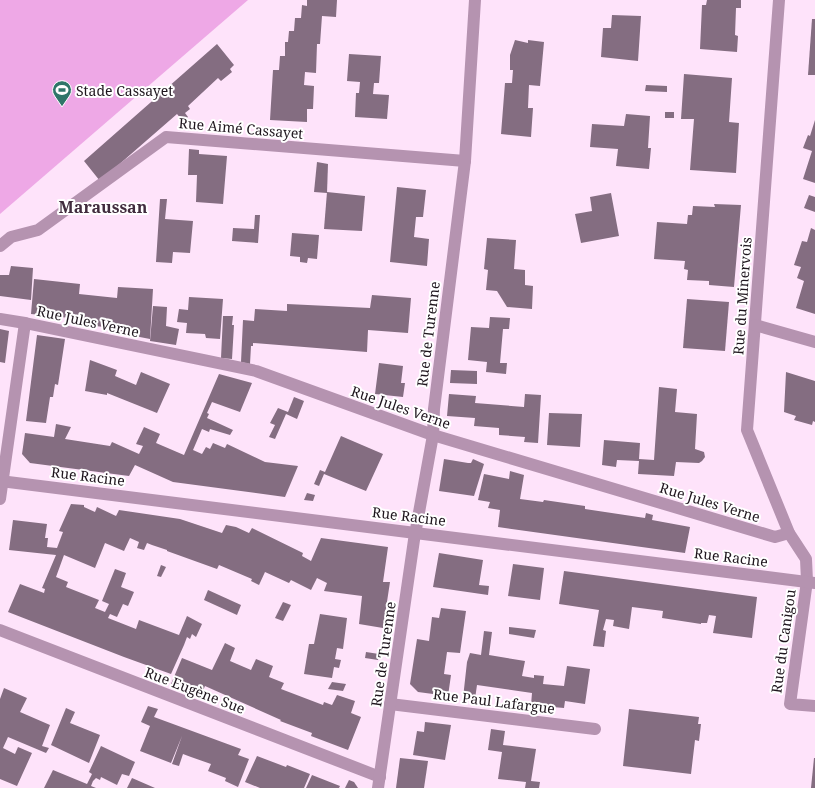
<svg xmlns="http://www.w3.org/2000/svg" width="815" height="788" font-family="'Noto Serif',serif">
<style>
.green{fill:#eea8e6}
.building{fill:#846d81}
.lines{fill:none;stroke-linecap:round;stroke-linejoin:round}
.street{stroke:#b593b0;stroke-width:12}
.labels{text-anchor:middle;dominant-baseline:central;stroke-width:4;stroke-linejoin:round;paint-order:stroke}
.poi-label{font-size:14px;fill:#1f161e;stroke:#fff;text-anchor:start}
.street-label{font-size:14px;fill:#1f161e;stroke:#fff}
.quarter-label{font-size:16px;font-weight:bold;fill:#412c3e;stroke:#fff}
</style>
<rect width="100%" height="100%" fill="#fee3fa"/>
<polygon class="green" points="0,0 248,0 0,214"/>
<g class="building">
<polygon points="307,0 337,0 336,17 322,16 320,44 317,44 316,73 305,72 304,85 314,86 313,109 307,109 307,122 270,120 273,70 279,70 280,56 285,56 285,42 288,42 289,31 294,31 295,18 301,18 302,5 307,6"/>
<polygon points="707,0 741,0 741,8 736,8 735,35 738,36 737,52 700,49 702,5 706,5"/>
<polygon points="612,15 641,16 638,61 601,57 603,28 611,28"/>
<polygon points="812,19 815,19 815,75 808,75"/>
<polygon points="515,40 528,43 528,40 544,42 540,86 529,85 528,108 533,108 531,137 501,134 505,83 512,83 513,70 510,70 510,55"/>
<polygon points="217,44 234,65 230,69 232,72 221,81 218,78 188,106 190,109 185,113 188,117 183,121 177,114 100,181 84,161"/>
<polygon points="349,54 381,56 379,83 374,83 373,94 389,95 387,119 355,117 356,93 359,93 360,82 347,81"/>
<polygon points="684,74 732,78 729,122 739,123 736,173 690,170 694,119 681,119"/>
<polygon points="646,85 667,86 667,92 645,91"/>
<rect x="665" y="112" width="9" height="6"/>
<polygon points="626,114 650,116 648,148 651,148 649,169 616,166 618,149 590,147 592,124 624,126"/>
<polygon points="815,120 815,183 803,179 812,151 803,148 808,135 810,136"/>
<polygon points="189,149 199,150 199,154 227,156 223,204 196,202 197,175 188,175"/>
<polygon points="317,162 328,164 327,193 314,192"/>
<polygon points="397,187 426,190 423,217 416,217 414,237 429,239 427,266 390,262"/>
<polygon points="327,192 365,196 362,231 324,229"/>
<polygon points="611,193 619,236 581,243 575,214 592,211 590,197"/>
<polygon points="809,195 815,197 815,212 804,208"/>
<polygon points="160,199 167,199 165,219 193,221 190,253 173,252 172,263 156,262"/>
<polygon points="714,204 741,205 734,287 709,285 709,281 687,280 688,270 684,269 685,261 654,259 657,222 687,224 688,215 692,215 693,206 715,207"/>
<polygon points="255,215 260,215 258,243 232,241 233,228 254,229"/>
<polygon points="811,228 815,230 815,314 796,308 804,281 797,278 801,267 794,265 802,241 807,242"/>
<polygon points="292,233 319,235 317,259 308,258 307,263 300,262 300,257 290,256"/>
<polygon points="487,238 516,240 514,269 525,270 525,285 533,286 532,309 507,307 497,291 486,290 488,270 484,269"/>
<polygon points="11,266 33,268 31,300 0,296 0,275 9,275"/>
<polygon points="34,279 80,284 79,294 117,298 118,287 153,289 150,339 114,332 115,323 113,323 112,328 79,324 80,319 31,314"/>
<polygon points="372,295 411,298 408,333 368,330 367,352 253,343 253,346 251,346 250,364 241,362 243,320 254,321 255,309 287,311 287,304 370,308"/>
<polygon points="189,297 223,299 220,339 206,338 205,334 186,333 187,323 177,322 179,309 188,310"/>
<polygon points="687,299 729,302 725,351 683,348"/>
<polygon points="153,306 167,307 166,326 179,329 176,345 150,341"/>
<polygon points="223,316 233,316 232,325 234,325 232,359 221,358"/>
<polygon points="490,317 510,318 509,329 503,329 500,363 507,363 506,374 486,372 487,362 468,360 471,327 489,328"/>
<polygon points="0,329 9,331 5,363 0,362"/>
<polygon points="37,335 65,339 58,385 55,384 53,397 50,397 46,423 26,421"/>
<polygon points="90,360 117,370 115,376 136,385 141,372 170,384 157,413 107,393 107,395 85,391"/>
<polygon points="379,363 403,366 401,383 405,383 403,397 375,394"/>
<polygon points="451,370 477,371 477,384 450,383"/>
<polygon points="786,372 815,381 815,422 813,421 812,425 794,420 796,416 784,412"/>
<polygon points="219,374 252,383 240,412 212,402 207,413 209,414 207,418 233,430 230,435 210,429 209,432 202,429 193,450 202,454 206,447 210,449 213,443 225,448 227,444 265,462 298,466 285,497 173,482 135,465 129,476 30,463 22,454 25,433 54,437 56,424 71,427 65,439 110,446 112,442 139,454 143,446 136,444 144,427 160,434 156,443 184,455"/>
<polygon points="659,387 677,389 675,412 697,414 695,449 704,452 705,457 702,461 699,463 676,462 674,476 638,474 639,461 617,460 616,467 602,465 604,440 640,443 639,459 654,460"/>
<polygon points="449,394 476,396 475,403 524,407 525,394 541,395 538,443 524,442 525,437 499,435 499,428 474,426 475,418 447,416"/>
<polygon points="294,397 304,401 297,419 286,414 275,439 269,437 275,425 270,423 278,408 288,412"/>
<polygon points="549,413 582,414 580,447 547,445"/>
<polygon points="341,436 383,454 366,491 324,474 319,486 314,484 320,470 325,472"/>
<polygon points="444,459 468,463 471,463 473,459 484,464 474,496 439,491"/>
<polygon points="510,471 524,475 520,499 543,502 544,500 585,506 585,509 645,518 646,513 653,515 652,520 690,527 685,553 498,527 500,510 488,508 490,502 478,500 484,474 509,479"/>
<polygon points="307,493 315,495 313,501 304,500"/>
<polygon points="71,504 84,505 84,507 95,512 97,507 116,516 119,510 180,519 222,533 226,525 236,527 249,533 252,528 303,553 302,556 311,561 321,538 388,547 383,582 390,582 383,628 359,624 362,596 324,591 327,583 317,578 311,590 291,580 289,583 265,572 259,585 251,581 252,579 219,565 217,569 167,551 167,550 152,545 147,543 144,550 137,548 139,542 130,538 124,551 105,543 95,568 64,555 56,577 68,582 66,587 99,600 95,608 105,612 109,604 102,601 115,569 126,573 121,587 134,592 128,606 123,604 117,617 110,614 108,618 136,629 139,620 179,635 187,616 202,624 196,637 192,634 190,639 187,637 184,645 179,643 184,645 171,674 124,657 8,612 20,584 44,593 45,589 42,588 56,555 9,550 13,520 47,524 45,538 48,538 47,547 57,548 63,532 59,531"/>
<polygon points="439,553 483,560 479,585 489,586 488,595 433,587"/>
<polygon points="513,564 544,568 540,600 508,596"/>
<polygon points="161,565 166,567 161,577 157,576"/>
<polygon points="564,571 757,597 752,638 713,633 716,616 709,615 707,623 701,623 701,624 662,618 663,611 632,607 629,629 613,626 614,620 606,619 603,630 606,631 604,647 593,646 599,610 559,604"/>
<polygon points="208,590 241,605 237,615 204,600"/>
<polygon points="283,602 291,605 283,621 275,618"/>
<polygon points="441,608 466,611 460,653 447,652 444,674 451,675 448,696 418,692 410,684 417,639 429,641 432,617 439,618"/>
<polygon points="320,614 347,618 343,649 337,648 335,659 341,660 339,668 334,667 332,678 304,674 309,644 314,644"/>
<polygon points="509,627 536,630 534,638 509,634"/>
<polygon points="484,631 492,632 489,655 525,661 522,676 534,678 534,675 544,676 543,684 564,686 567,666 590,669 585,704 565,701 564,708 531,705 532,693 477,685 475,699 463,698 467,662 470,653 481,655"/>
<polygon points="225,643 235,648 230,661 251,670 256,659 273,666 269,677 284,683 281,689 323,705 324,702 332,705 337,695 355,701 351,713 361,717 348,750 311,736 312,733 280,721 281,720 205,686 201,695 171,684 182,658 212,670"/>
<polygon points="366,652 379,654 378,660 365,658"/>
<polygon points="332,682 346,684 343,691 328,689"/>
<polygon points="4,688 27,698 20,712 50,725 42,746 49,748 46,753 8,737 3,748 15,754 18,747 32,753 17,786 0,779 0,699"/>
<polygon points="148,706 158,709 154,717 241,749 238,755 249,759 238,787 225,781 226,778 208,771 211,764 191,757 183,754 179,766 172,764 182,736 171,763 140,751 150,726 141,722"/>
<polygon points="66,708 75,712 70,723 100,735 89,763 51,745"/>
<polygon points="629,709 699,717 698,724 701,724 699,741 695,740 691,774 623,766"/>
<polygon points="425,722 451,725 445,760 413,755 417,731 424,732"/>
<polygon points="491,729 505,731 503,745 536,749 531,781 540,782 539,788 525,788 526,782 498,779 502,752 488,750"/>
<polygon points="101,746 135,762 129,776 122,774 117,785 101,777 100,780 96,778 93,781 91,786 96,788 44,788 53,770 87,784 92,774 89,772"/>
<polygon points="257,756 286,767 287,765 310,774 304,788 260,788 245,782"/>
<polygon points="400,758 428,761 424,788 396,788"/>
<polygon points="814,758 815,758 815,788 811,788"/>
<polygon points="312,775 340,786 339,788 306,788"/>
<polygon points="132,778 155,788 127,788"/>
<polygon points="349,780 354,782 358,788 345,788"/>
</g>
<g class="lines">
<g class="street">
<polyline points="779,0 747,430 789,533 806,559 807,581 790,704 815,706"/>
<polyline points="0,246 11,237 38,230 166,137 465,161"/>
<polyline points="0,319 25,323 256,371 433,435 775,537 789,533"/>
<polyline points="755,325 815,342"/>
<polyline points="0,481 815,583"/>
<polyline points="0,499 25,323"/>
<polyline points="0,630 380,777"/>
<polyline points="390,704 595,729"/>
<polyline points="378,788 414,540 433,435 434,409 465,161 475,0"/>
</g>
</g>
<defs>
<symbol id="stadium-pin" viewBox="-11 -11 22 30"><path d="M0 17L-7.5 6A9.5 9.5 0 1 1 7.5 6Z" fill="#2f7569" stroke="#fff"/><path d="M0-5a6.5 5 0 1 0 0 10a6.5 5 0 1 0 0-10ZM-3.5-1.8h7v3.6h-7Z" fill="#fff"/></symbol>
</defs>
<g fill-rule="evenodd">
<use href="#stadium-pin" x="51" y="79" width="22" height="30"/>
</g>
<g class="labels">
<g class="poi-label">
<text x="76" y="90">Stade Cassayet</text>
</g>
<g class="street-label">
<text transform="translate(241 128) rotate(5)">Rue Aimé Cassayet</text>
<text transform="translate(742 296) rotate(-86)">Rue du Minervois</text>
<text transform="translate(88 321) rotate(12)">Rue Jules Verne</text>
<text transform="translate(428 334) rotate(-83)">Rue de Turenne</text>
<text transform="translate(401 407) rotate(19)">Rue Jules Verne</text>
<text transform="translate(88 476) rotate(7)">Rue Racine</text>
<text transform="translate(710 502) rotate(17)">Rue Jules Verne</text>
<text transform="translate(409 516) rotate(7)">Rue Racine</text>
<text transform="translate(731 557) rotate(7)">Rue Racine</text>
<text transform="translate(783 641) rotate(-82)">Rue du Canigou</text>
<text transform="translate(383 654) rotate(-82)">Rue de Turenne</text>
<text transform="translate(195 690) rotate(21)">Rue Eugène Sue</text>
<text transform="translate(494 701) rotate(7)">Rue Paul Lafargue</text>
</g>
<g class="quarter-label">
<text x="103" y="207">Maraussan</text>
</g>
</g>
</svg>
